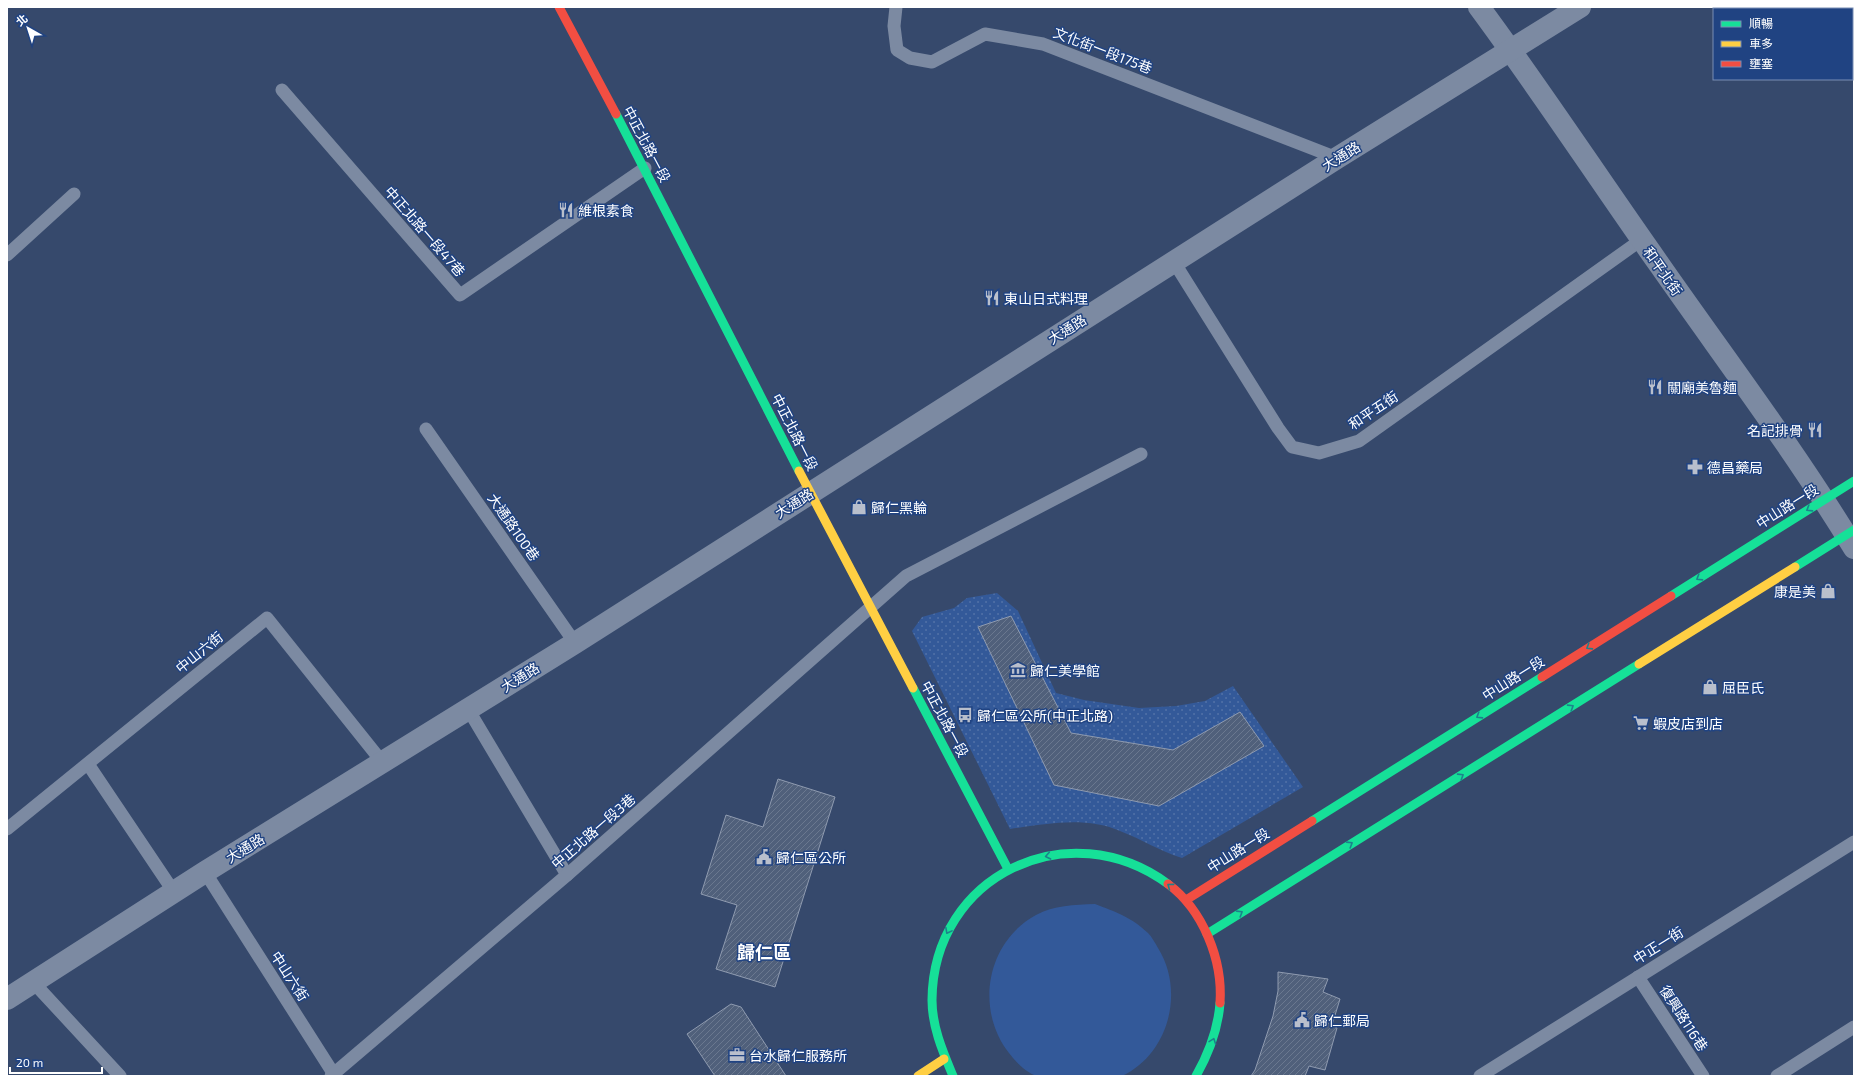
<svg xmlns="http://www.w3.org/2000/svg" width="1861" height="1083" font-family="'Exo 2','Noto Sans TC',sans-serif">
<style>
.green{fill:#335999}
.park{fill:url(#park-dots)}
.building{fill:url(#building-hatch);stroke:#8f9bb0}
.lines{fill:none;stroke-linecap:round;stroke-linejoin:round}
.lane{stroke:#7c8aa2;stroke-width:13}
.street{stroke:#7c8aa2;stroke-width:22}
.fast{stroke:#16e098;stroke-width:9}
.slow{stroke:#ffcf43;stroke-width:9}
.jam{stroke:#f24e42;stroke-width:9}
.oneway{stroke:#1c828b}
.labels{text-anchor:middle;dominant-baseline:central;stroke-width:3;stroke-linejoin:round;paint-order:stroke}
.street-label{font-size:14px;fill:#fff;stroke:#204382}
.poi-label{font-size:14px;fill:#fff;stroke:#204382;text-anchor:start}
.district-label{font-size:18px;font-weight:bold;fill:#fff;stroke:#204382}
</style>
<defs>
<pattern id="park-dots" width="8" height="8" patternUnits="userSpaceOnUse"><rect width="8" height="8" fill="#335999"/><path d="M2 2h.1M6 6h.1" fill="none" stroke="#5272a8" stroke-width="1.8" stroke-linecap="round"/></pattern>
<pattern id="building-hatch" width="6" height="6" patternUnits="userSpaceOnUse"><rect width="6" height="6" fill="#50607b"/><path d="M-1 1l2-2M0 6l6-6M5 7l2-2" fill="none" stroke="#6a788f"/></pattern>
</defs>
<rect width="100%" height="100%" fill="#36496c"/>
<path class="green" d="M 1095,904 C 1116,912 1131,917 1148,933 C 1152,937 1155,943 1158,948 C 1185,991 1169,1054 1122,1076 C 1102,1076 1081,1076 1061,1076 C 1054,1076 1044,1078 1037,1076 C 1026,1073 1016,1062 1009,1053 C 975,1010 986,942 1036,915 C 1054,905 1074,905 1095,904 Z"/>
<path class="park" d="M 997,593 L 1018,611 L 1056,693 L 1084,700 L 1139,708 L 1176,706 L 1205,701 L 1233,686 L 1303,787 L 1182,858 C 1160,851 1141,839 1120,831 C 1085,816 1046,824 1010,829 L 912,631 L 922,617 L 954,608 L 967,598 Z"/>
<g class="building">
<polygon points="1011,616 1071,733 1173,750 1240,712 1264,746 1159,806 1054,785 978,627"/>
<polygon points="778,779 835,797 775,987 716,969 737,905 701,894 726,815 763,827"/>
<polygon points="1278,972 1328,979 1323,992 1340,999 1332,1025 1337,1028 1325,1070 1309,1066 1305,1076 1251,1076 1255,1070 1273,1016 1278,991"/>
<polygon points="731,1004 741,1007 786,1076 715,1076 687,1034"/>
</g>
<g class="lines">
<g class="lane">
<polyline points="896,7 894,26 897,50 910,58 932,62 985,34 1043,44 1337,158"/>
<polyline points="282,90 460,295 645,168"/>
<polyline points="7,255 74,194"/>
<polyline points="1174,262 1278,428 1292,447 1319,453 1359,441 1641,240"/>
<polyline points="426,429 575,643"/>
<polyline points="468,709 567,875"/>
<polyline points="88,764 174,892"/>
<polyline points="7,829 267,618 383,763"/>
<polyline points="205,872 335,1076"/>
<polyline points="1638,977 1703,1076"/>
<polyline points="33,982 120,1076"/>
<polyline points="331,1076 567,875 906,576 1141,454"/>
<polyline points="1480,1076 1854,842"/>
<polyline points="1777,1076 1854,1027"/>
</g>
<g class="street">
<path d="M 1479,7 C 1542,92 1600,181 1661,267 C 1726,360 1795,451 1854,548"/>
<polyline points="7,999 205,872 575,643 1337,158 1580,7"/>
</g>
<g class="fast">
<polyline points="616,114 799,471"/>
<polyline points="1795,567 1854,530"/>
<polyline points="1671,596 1854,481"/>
<polyline points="913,688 1008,869"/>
<polyline points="1312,821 1542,677"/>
<polyline points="1207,934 1639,664"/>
<path d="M 953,1076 C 943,1052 932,1027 932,1000 C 933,875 1069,811 1168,884"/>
<path d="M 1196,1076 C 1209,1053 1218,1030 1220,1003"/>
</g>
<g class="slow">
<polyline points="799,471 913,688"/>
<polyline points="1639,664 1795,567"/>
<polyline points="918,1076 944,1059"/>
</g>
<g class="jam">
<polyline points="559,7 616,114"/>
<polyline points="1542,677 1671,596"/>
<path d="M 1168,884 C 1203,910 1223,960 1220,1003"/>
<polyline points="1186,900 1312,821"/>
</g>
</g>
<defs><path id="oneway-chevron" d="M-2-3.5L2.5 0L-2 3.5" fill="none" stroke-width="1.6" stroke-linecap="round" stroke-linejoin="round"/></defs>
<g class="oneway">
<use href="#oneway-chevron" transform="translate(1809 509) rotate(148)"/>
<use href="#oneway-chevron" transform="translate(1699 578) rotate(148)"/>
<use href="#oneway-chevron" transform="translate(1589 647) rotate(148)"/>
<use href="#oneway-chevron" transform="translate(1571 707) rotate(-32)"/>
<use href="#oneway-chevron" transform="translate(1479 716) rotate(148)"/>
<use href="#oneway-chevron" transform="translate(1461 776) rotate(-32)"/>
<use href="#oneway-chevron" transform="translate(1350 844) rotate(-32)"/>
<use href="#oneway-chevron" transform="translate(1048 856) rotate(169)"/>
<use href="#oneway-chevron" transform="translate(1170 886) rotate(-143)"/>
<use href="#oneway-chevron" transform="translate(1240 913) rotate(-32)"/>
<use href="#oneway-chevron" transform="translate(948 931) rotate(118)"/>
<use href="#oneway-chevron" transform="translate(1213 1041) rotate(-70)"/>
</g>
<defs>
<symbol id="restaurant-bare" viewBox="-9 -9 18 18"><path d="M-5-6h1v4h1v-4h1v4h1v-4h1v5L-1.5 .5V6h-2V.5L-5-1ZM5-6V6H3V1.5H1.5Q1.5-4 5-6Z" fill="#b9bfcc" stroke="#204382" stroke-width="2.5" paint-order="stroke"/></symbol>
<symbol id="pharmacy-bare" viewBox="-9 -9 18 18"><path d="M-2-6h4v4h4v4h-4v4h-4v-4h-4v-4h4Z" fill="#b9bfcc" stroke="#204382" stroke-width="2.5" paint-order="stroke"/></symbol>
<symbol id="shop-bare" viewBox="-9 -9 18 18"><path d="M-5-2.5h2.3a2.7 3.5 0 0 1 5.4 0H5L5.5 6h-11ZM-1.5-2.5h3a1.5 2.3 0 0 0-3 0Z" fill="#b9bfcc" stroke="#204382" stroke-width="2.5" paint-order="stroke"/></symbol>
<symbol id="museum-bare" viewBox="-9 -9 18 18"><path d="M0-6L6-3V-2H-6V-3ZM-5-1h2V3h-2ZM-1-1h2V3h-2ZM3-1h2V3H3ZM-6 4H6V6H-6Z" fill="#b9bfcc" stroke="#204382" stroke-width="2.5" paint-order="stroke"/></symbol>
<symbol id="bus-bare" viewBox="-9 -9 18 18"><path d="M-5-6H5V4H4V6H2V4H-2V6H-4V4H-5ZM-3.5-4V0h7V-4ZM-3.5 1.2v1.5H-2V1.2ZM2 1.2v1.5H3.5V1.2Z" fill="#b9bfcc" stroke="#204382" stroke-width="2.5" paint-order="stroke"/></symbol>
<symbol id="supermarket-bare" viewBox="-9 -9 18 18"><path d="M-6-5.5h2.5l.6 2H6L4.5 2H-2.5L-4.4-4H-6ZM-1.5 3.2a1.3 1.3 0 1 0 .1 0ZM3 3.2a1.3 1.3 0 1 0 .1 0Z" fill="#b9bfcc" stroke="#204382" stroke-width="2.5" paint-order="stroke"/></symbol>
<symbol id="civic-bare" viewBox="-9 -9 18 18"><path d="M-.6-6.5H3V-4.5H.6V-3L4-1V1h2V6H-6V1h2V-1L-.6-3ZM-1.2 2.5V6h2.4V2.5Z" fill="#b9bfcc" stroke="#204382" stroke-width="2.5" paint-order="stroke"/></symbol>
<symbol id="office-bare" viewBox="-9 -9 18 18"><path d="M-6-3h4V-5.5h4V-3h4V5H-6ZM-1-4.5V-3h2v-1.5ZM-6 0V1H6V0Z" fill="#b9bfcc" stroke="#204382" stroke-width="2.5" paint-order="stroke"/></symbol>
</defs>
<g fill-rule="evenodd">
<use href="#restaurant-bare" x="555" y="199" width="22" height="22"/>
<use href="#restaurant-bare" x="981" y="287" width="22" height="22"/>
<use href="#restaurant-bare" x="1644" y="376" width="22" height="22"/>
<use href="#restaurant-bare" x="1804" y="419" width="22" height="22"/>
<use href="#pharmacy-bare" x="1684" y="456" width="22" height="22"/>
<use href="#shop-bare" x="848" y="496" width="22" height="22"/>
<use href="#shop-bare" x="1817" y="580" width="22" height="22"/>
<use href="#museum-bare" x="1007" y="659" width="22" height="22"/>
<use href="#shop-bare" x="1699" y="676" width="22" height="22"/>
<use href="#bus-bare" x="954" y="704" width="22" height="22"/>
<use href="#supermarket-bare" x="1630" y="712" width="22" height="22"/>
<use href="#civic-bare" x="753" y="846" width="22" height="22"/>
<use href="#civic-bare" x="1291" y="1009" width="22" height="22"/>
<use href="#office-bare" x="726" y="1044" width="22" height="22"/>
</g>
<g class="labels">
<g class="street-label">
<text transform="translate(1103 50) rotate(21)">文化街一段175巷</text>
<text transform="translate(647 144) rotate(62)">中正北路一段</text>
<text transform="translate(1341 156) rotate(-32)">大通路</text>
<text transform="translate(425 231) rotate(49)">中正北路一段47巷</text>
<text transform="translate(1663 271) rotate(55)">和平北街</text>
<text transform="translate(1067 329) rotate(-32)">大通路</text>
<text transform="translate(1373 410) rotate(-34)">和平五街</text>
<text transform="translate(795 432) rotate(63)">中正北路一段</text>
<text transform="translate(794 503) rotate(-32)">大通路</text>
<text transform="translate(1787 506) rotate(-32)">中山路一段</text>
<text transform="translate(514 527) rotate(55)">大通路100巷</text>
<text transform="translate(199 652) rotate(-39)">中山六街</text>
<text transform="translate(520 677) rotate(-32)">大通路</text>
<text transform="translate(1513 678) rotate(-32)">中山路一段</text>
<text transform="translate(945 719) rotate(62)">中正北路一段</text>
<text transform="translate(593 831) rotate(-41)">中正北路一段3巷</text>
<text transform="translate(245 848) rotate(-31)">大通路</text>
<text transform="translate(1238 850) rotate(-32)">中山路一段</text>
<text transform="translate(1658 945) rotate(-32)">中正一街</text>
<text transform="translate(290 976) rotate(57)">中山六街</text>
<text transform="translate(1684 1018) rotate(57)">復興路116巷</text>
</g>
<g class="poi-label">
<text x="578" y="210">維根素食</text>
<text x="1004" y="298">東山日式料理</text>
<text x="1667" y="387">關廟美魯麵</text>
<text x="1803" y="430" text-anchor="end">名記排骨</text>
<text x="1707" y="467">德昌藥局</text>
<text x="871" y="507">歸仁黑輪</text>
<text x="1816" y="591" text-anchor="end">康是美</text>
<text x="1030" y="670">歸仁美學館</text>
<text x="1722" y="687">屈臣氏</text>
<text x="977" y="715">歸仁區公所(中正北路)</text>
<text x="1653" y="723">蝦皮店到店</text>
<text x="776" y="857">歸仁區公所</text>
<text x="1314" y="1020">歸仁郵局</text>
<text x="749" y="1055">台水歸仁服務所</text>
</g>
<g class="district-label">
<text x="764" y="952">歸仁區</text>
</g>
</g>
<rect width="1861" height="1083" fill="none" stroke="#ffffff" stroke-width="16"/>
<rect x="1713" y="8" width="140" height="72" fill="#204382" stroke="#798eb4"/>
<rect x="1721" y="21" width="20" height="6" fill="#16e098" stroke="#798eb4"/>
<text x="1749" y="28" font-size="12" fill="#ffffff">順暢</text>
<rect x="1721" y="41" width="20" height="6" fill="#ffcf43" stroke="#798eb4"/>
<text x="1749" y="48" font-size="12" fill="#ffffff">車多</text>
<rect x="1721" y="61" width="20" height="6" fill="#f24e42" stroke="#798eb4"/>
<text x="1749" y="68" font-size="12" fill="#ffffff">壅塞</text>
<g transform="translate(28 28) rotate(321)" stroke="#204382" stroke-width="3" paint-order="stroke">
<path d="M0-3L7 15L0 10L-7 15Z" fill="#ffffff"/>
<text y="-6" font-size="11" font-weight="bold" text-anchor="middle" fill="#ffffff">北</text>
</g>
<path d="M10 1067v6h92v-6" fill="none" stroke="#ffffff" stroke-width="2"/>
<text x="16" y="1067" font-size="12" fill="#ffffff" stroke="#204382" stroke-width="3" paint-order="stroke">20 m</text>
</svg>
